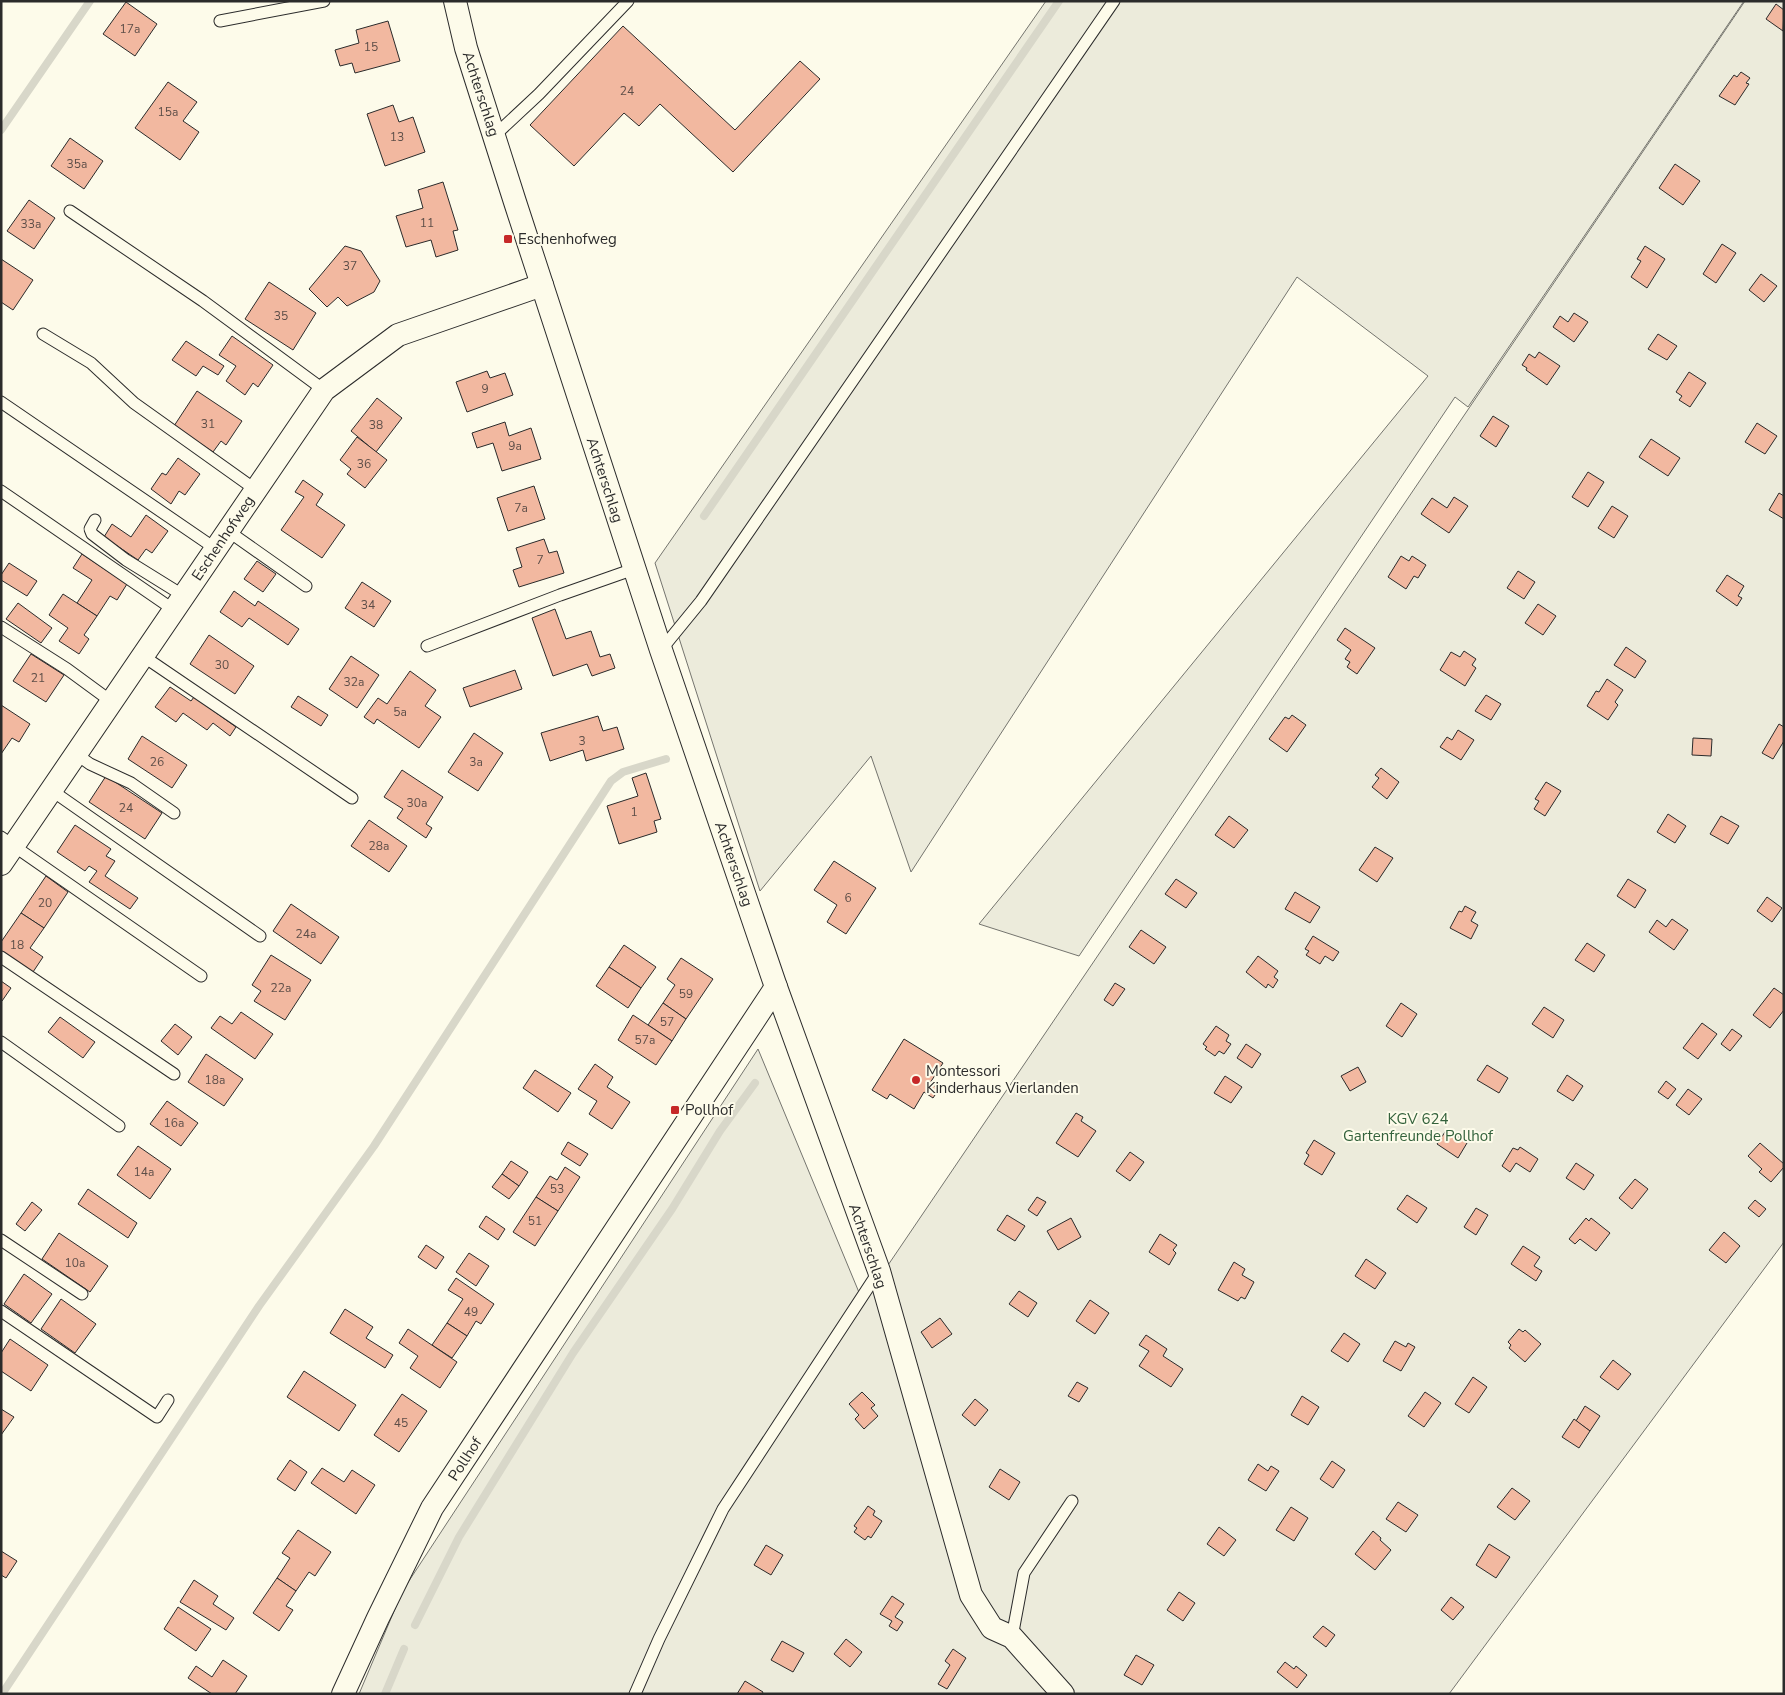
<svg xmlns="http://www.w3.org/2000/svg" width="1785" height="1695" font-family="'Nunito Sans',sans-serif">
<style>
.green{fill:#ecebdb;stroke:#74746e}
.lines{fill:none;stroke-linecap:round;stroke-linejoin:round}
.stream{stroke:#d8d7c9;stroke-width:8}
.building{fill:#f2b8a0;stroke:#2b2b2b}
.lane-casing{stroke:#2b2b2b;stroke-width:13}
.street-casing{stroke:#2b2b2b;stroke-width:24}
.lane{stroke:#fdfbea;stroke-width:11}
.street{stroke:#fdfbea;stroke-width:22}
.poi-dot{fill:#c62828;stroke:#fdfbea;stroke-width:2}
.labels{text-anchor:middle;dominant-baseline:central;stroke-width:4;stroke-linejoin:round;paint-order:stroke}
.number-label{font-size:12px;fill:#5d4e48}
.street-label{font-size:15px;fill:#2b2b2b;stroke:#fdfbea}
.poi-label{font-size:15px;fill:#2b2b2b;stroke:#fdfbea;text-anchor:start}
.park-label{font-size:15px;fill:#34623c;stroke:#fdfbea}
</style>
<rect width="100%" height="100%" fill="#fdfbea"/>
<g class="green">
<polygon points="1046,1 1744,1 1468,407 1455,397 1079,956 979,924 1428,376 1297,277 911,872 871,756 760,891 655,563"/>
<polygon points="1745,1 1784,1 1784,1242 1449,1694 359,1694 403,1590 758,1049 863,1302"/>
</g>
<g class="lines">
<g class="stream">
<polyline points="1,130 90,1"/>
<polyline points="704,516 1059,1"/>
<polyline points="415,1625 459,1537 573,1353 672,1209 720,1131 755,1083"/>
<polyline points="2,1694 259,1306 374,1146 611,781 623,772 666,759"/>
<polyline points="385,1694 404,1649"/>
</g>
</g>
<g class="building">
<polygon points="126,2 157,24 135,56 103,34"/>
<polygon points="1776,4 1784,10 1783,31 1766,19"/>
<polygon points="388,21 400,61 355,73 352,63 340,66 335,50 359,43 356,30"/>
<polygon points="623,26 735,130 800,61 820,79 733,172 660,104 639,126 624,113 574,166 530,125"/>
<polygon points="1741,72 1750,78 1746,83 1749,84 1735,105 1719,96 1734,75 1737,77"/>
<polygon points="168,82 197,102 183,121 199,132 180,160 135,128"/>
<polygon points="393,105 399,122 413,117 425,152 385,166 367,114"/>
<polygon points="70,138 103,161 84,189 51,166"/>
<polygon points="1675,164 1700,181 1683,205 1659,188"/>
<polygon points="443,182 458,230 453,231 458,250 436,257 431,240 406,247 396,216 423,208 418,190"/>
<polygon points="29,200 55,218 34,249 7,231"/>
<polygon points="1722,244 1736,253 1716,283 1703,274"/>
<polygon points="345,246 361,251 380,281 374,292 347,306 338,297 327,307 309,289"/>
<polygon points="1645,246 1665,259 1647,288 1631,277 1641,261 1637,259"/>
<polygon points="1,259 33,280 13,310 1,302"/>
<polygon points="1761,274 1777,286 1764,302 1749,290"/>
<polygon points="269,282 316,313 293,350 245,319"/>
<polygon points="1574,313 1588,322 1574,342 1553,327 1560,316 1568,322"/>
<polygon points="1658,334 1677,346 1667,360 1648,349"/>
<polygon points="232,336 273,365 258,387 253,383 245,395 226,381 236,366 219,355"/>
<polygon points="186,341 224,366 218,375 203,366 196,376 172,360"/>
<polygon points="1539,352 1560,366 1547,385 1526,370 1527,368 1522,365 1529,354 1535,358"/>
<polygon points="487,371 490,378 505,373 513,395 467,412 456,382"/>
<polygon points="1689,372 1706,383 1690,407 1679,400 1682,396 1676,392"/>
<polygon points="197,391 242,421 226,445 221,441 213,452 174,426"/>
<polygon points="377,398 402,418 376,452 351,431"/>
<polygon points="1493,416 1509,426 1496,447 1480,436"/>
<polygon points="505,422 509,436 531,428 541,459 502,471 493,443 477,448 472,433"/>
<polygon points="1757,423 1777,436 1765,454 1745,442"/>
<polygon points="357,437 387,460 365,488 347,474 351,469 340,460"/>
<polygon points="1651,439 1680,458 1668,476 1639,457"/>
<polygon points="178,458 200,474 185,495 179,491 171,504 151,489 162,473 166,475"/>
<polygon points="1588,472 1604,482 1588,507 1572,497"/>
<polygon points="303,480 323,494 316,505 345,525 322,558 281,530 304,497 295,492"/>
<polygon points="534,486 545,519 508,531 497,498"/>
<polygon points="1779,493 1784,496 1784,519 1769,510"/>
<polygon points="1454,497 1468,506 1449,533 1421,514 1432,498 1447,508"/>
<polygon points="1612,506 1628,516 1614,538 1598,528"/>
<polygon points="146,515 168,531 152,553 146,549 138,560 104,537 112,524 131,537"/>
<polygon points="544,539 549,553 557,551 564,573 519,587 513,570 522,567 516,548"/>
<polygon points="82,554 127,584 117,600 110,596 97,616 77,603 92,580 73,568"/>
<polygon points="1401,556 1409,561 1412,556 1426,565 1418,578 1414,576 1406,589 1388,577"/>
<polygon points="257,561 276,574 263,592 244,579"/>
<polygon points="9,563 37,581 27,596 1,580 1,575"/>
<polygon points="1518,571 1535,582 1524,599 1507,588"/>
<polygon points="1727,575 1744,586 1738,596 1742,598 1737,606 1716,591"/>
<polygon points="362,582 391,601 374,627 345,608"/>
<polygon points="234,591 255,606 258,601 299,629 288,645 249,618 242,627 220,612"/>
<polygon points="63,594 97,616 84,635 89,639 79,654 59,641 68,628 49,615"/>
<polygon points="18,603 52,628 41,643 6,619"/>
<polygon points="1538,604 1556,616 1543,635 1525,623"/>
<polygon points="555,609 566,639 591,631 600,657 610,654 615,668 592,676 587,664 553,676 532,618"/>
<polygon points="1345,628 1375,648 1357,674 1347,667 1350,662 1345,659 1351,650 1337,640"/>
<polygon points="209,635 254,666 235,694 190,664"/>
<polygon points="1626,647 1646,661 1635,678 1614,665"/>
<polygon points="1464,651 1476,659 1472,665 1476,668 1465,686 1440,670 1451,652 1460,657"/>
<polygon points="31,654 64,675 46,702 13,681"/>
<polygon points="351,656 379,675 357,708 329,689"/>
<polygon points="515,670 522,689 470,707 463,688"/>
<polygon points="410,671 436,690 425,706 441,717 419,748 377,719 374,724 364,717 378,698 387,704"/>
<polygon points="1607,679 1623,690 1615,702 1618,705 1608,720 1587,706 1596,691 1599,692"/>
<polygon points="170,687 191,701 194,697 236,727 230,736 213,723 207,730 183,713 176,722 155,707"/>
<polygon points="1486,695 1501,704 1491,720 1475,711"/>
<polygon points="298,696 328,715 321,726 291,707"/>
<polygon points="1,705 30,724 19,742 12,738 1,754"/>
<polygon points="1292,715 1306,725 1287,752 1269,739 1285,717 1289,719"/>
<polygon points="598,716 603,731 617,727 624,749 586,761 583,750 550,761 541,733"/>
<polygon points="1779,724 1784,727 1784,741 1773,759 1762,753"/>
<polygon points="1458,730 1474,740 1461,760 1440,747 1447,737 1452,740"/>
<polygon points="474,733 503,753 478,791 448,772"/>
<polygon points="142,736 187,765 172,788 128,759"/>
<polygon points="1693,738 1712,739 1711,756 1692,755"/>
<polygon points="1381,768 1399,782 1387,799 1372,787 1379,778 1375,775"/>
<polygon points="402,770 443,797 426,824 432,828 426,838 397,818 403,809 384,797"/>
<polygon points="646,773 661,819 654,821 657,832 619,844 607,806 638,796 632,778"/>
<polygon points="106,776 162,813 145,839 89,802"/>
<polygon points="1546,782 1561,791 1545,816 1534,809 1539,801 1535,799"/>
<polygon points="1668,814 1686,826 1675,843 1657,832"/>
<polygon points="1229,816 1248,830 1234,848 1215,835"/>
<polygon points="1721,816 1739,826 1728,844 1710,834"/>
<polygon points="369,820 407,846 389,872 351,846"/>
<polygon points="75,825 111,849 106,856 115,861 105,876 138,898 130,909 89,882 97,871 89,866 85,871 57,852"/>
<polygon points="1375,847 1393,858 1377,882 1359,870"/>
<polygon points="834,861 876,888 846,934 827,922 837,905 814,890"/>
<polygon points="46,876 68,892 44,928 21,913"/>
<polygon points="1176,879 1197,893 1186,908 1165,894"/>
<polygon points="1628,879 1646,890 1635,908 1617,896"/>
<polygon points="1295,892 1320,907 1310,923 1285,909"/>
<polygon points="1767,897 1782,908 1772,922 1757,911"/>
<polygon points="291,904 339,937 321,964 273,931"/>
<polygon points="1465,906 1476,912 1471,921 1478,925 1471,939 1450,928 1459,911 1462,912"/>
<polygon points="21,913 44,928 30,948 43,957 33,972 1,951 1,942"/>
<polygon points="1672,919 1688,930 1674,950 1649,932 1657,920 1666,927"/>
<polygon points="1141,930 1166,947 1154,964 1129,947"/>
<polygon points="1313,936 1339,952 1333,961 1325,956 1320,964 1306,955 1309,951 1305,949"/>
<polygon points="1587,943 1605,955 1594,972 1575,960"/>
<polygon points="624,945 656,967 641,988 609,967"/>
<polygon points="271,955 311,980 285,1020 254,1001 261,991 252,985"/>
<polygon points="1258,956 1278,971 1274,977 1278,980 1273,988 1268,984 1266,988 1246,972"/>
<polygon points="681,958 713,979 686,1019 663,1003 675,985 667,979"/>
<polygon points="609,967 641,988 628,1008 596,986"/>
<polygon points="1,981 11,988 2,1001 1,1000"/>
<polygon points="1115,983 1125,989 1113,1006 1104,1000"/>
<polygon points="1774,988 1784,995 1784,1010 1770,1028 1753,1015"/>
<polygon points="663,1003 686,1019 672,1041 648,1025"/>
<polygon points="1401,1003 1417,1014 1402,1037 1386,1026"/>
<polygon points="1544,1007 1564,1020 1553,1038 1532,1024"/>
<polygon points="241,1012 273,1034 255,1059 211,1028 220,1016 232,1024"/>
<polygon points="633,1015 672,1041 656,1065 618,1040"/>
<polygon points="60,1017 95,1042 83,1058 48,1032"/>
<polygon points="1702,1023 1717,1034 1698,1059 1683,1048"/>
<polygon points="175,1024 192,1037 178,1055 161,1041"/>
<polygon points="1216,1026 1229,1035 1226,1041 1231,1044 1224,1054 1219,1051 1215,1056 1205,1049 1207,1047 1203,1044"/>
<polygon points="1732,1029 1742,1036 1730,1051 1721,1044"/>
<polygon points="904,1039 943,1063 930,1083 939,1089 933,1098 924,1092 914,1109 890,1094 887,1099 872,1090"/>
<polygon points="1246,1044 1261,1054 1252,1068 1237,1058"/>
<polygon points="206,1054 243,1079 224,1106 188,1082"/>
<polygon points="595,1064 613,1077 607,1087 630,1102 612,1129 589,1114 597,1101 578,1089"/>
<polygon points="1487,1065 1508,1078 1499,1093 1477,1080"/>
<polygon points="1358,1067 1366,1082 1350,1091 1341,1076"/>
<polygon points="535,1070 571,1093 558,1112 523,1088"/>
<polygon points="1567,1075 1583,1086 1573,1101 1557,1091"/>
<polygon points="1225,1076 1242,1087 1231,1103 1214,1093"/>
<polygon points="1666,1081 1676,1089 1668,1099 1658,1092"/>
<polygon points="1688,1089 1702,1099 1689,1115 1676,1105"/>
<polygon points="167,1101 198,1123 181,1146 150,1124"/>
<polygon points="1076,1113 1083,1117 1081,1121 1096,1131 1078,1157 1056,1143"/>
<polygon points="1447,1129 1467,1143 1458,1158 1437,1144"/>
<polygon points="1314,1140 1335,1153 1322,1175 1304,1164 1309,1155 1306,1153"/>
<polygon points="568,1142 588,1154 580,1166 561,1154"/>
<polygon points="1760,1143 1784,1164 1784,1167 1771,1182 1759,1172 1762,1169 1748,1156"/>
<polygon points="138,1146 171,1169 150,1199 117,1175"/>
<polygon points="1520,1147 1538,1159 1530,1172 1516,1163 1510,1172 1502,1166 1513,1148 1518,1150"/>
<polygon points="1130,1152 1144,1162 1130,1181 1116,1171"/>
<polygon points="511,1161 528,1172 519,1186 502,1174"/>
<polygon points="1576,1163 1594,1175 1584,1190 1566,1178"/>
<polygon points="565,1167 580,1177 558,1211 536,1197 550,1176 557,1180"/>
<polygon points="502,1174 519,1186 509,1199 492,1187"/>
<polygon points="1635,1179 1648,1189 1632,1209 1619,1198"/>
<polygon points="88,1189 137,1223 128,1238 78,1204"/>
<polygon points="1407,1195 1427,1208 1417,1223 1397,1209"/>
<polygon points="536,1197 558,1211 535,1246 513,1232"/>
<polygon points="1037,1197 1046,1202 1037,1216 1028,1210"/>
<polygon points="1755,1200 1766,1209 1759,1217 1748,1208"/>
<polygon points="32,1202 42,1210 25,1231 16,1224"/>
<polygon points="1476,1208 1488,1215 1476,1235 1464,1227"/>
<polygon points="1007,1215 1025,1226 1015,1241 997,1230"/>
<polygon points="486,1216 505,1229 498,1240 479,1227"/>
<polygon points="1071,1218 1081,1237 1058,1250 1047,1231"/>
<polygon points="1586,1218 1589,1221 1591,1218 1610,1233 1596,1251 1580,1239 1575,1244 1569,1239"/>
<polygon points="1724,1232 1740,1246 1726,1263 1709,1250"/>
<polygon points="59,1233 108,1266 90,1292 42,1259"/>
<polygon points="1160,1234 1177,1245 1173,1250 1176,1253 1169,1265 1149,1252"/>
<polygon points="426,1245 444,1257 436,1269 418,1257"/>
<polygon points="1523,1246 1540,1257 1534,1266 1542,1271 1536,1281 1511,1264"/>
<polygon points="469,1253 489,1266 476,1286 456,1272"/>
<polygon points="1366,1259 1386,1273 1375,1289 1355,1276"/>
<polygon points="1234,1262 1245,1269 1242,1275 1254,1282 1245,1299 1241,1297 1238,1301 1218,1290"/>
<polygon points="24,1274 52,1294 31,1323 4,1304"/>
<polygon points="456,1278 494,1304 481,1324 476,1321 467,1336 447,1323 463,1299 448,1290"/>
<polygon points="1019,1291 1037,1303 1028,1317 1009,1304"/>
<polygon points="61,1299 96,1324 75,1353 41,1329"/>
<polygon points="1090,1300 1109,1313 1095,1334 1076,1321"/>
<polygon points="345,1309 373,1327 366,1338 393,1355 385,1368 330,1333"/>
<polygon points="940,1318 952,1334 932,1348 921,1332"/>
<polygon points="447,1323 467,1336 452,1358 432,1345"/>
<polygon points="408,1329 457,1362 440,1388 410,1368 418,1356 399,1343"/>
<polygon points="1519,1329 1523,1332 1525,1330 1541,1344 1525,1362 1509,1348 1511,1345 1508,1342"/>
<polygon points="1344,1333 1360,1344 1348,1362 1331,1351"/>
<polygon points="1146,1335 1167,1349 1163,1356 1183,1369 1171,1387 1139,1366 1149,1351 1139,1345"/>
<polygon points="10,1339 48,1365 31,1391 1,1371 1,1353"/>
<polygon points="1395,1341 1406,1347 1408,1343 1415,1347 1401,1371 1383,1361"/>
<polygon points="1613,1360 1631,1374 1618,1390 1600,1377"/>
<polygon points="304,1371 356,1405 339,1431 287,1397"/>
<polygon points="1473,1377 1487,1387 1469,1413 1455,1404"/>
<polygon points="1077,1382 1088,1388 1079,1402 1068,1396"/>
<polygon points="862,1392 875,1405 871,1408 878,1416 864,1429 855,1419 859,1415 849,1404"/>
<polygon points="1425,1392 1441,1403 1424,1427 1408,1416"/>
<polygon points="402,1394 427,1411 399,1452 374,1435"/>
<polygon points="1302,1396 1319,1407 1308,1425 1291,1415"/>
<polygon points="975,1399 988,1410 975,1426 962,1415"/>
<polygon points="1585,1406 1600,1416 1590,1431 1576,1421"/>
<polygon points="1,1409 14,1417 1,1435"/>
<polygon points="1574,1419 1590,1431 1579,1448 1562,1437"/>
<polygon points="290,1460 307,1472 295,1491 277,1479"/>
<polygon points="1332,1461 1345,1470 1333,1488 1320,1479"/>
<polygon points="1258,1464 1268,1471 1271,1466 1279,1471 1266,1491 1248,1480"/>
<polygon points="322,1468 344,1482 352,1470 375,1485 356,1514 311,1483"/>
<polygon points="1000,1469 1020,1482 1009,1500 989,1487"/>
<polygon points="1512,1488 1530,1501 1515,1520 1497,1507"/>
<polygon points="1398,1502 1418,1515 1406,1532 1386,1519"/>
<polygon points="868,1506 875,1511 873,1515 882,1521 871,1538 868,1536 865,1540 854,1532 857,1528 854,1526"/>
<polygon points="1291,1507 1308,1518 1294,1541 1276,1530"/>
<polygon points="1219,1527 1236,1540 1224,1556 1207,1544"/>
<polygon points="298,1530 331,1552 315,1576 309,1572 296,1591 277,1578 290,1558 282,1553"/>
<polygon points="1373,1531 1381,1538 1380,1540 1391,1550 1375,1570 1355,1554"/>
<polygon points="1489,1544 1510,1557 1496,1578 1476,1565"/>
<polygon points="766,1545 783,1555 771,1575 754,1565"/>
<polygon points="1,1551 17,1561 6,1578 1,1575"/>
<polygon points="277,1578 296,1591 286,1606 293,1610 279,1631 253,1613"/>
<polygon points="194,1580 218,1596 213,1604 234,1618 226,1630 180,1602"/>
<polygon points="1179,1592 1195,1603 1183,1621 1167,1610"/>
<polygon points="892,1596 904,1604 895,1617 903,1622 897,1631 889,1626 892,1621 880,1614"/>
<polygon points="1451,1597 1464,1607 1453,1620 1441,1610"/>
<polygon points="178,1607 211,1629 196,1651 164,1629"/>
<polygon points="1323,1626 1335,1635 1326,1647 1313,1637"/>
<polygon points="846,1639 862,1652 850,1667 834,1654"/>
<polygon points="782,1641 804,1653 793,1672 771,1660"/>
<polygon points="953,1649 966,1658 947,1689 938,1684 950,1665 945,1661"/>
<polygon points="1136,1655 1154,1665 1142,1685 1124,1675"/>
<polygon points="223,1660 247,1676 235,1694 212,1694 188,1678 196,1666 212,1677"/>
<polygon points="1285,1662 1294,1669 1296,1666 1307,1675 1297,1688 1277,1672"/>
<polygon points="745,1681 763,1692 762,1694 737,1694"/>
</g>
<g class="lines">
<defs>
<g id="lane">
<polyline points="220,21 324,1"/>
<polyline points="494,136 539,94 628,1"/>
<polyline points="70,211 203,301 324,390"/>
<polyline points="43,334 91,363 134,403 256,490"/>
<polyline points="1,402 216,549"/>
<polyline points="1,491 174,610"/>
<polyline points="95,520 90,529 92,534 126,560 184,596"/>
<polyline points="228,531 306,586"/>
<polyline points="1,627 67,669 112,702"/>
<polyline points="427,646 560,595 634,569"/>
<polyline points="661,650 701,601 1114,1"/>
<polyline points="143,656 352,798"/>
<polyline points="76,754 90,764 131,783 174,813"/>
<polyline points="51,790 260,936"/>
<polyline points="1,837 201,976"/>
<polyline points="1,957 174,1074"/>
<polyline points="1,1042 119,1126"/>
<polyline points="1,1240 82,1294"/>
<polyline points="1,1311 157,1417 168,1400"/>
<polyline points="1012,1637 1024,1573 1072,1501"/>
<polyline points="635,1694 659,1639 723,1509 879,1271"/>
</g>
<g id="street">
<polyline points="455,1 466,48 515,202 661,650 776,987 879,1271 971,1595 992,1628 1012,1637 1063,1694"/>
<polyline points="1,864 324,390 398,335 542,285"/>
<polyline points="343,1694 378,1618 432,1508 776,987"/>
</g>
</defs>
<use href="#lane" class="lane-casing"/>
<use href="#street" class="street-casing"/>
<use href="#lane" class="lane"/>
<use href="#street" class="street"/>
</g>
<g class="poi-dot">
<rect x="503" y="234" width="10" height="10" rx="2.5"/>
<circle cx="916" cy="1080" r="5"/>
<rect x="670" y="1105" width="10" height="10" rx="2.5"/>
</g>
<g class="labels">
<g class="number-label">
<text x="130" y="29">17a</text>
<text x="371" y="47">15</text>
<text x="627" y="91">24</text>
<text x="168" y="112">15a</text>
<text x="397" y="137">13</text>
<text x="77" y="164">35a</text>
<text x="427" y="223">11</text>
<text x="31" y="224">33a</text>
<text x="350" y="266">37</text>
<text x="281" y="316">35</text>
<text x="485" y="389">9</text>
<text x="208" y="424">31</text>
<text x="376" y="425">38</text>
<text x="515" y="446">9a</text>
<text x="364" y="464">36</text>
<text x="521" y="508">7a</text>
<text x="540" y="560">7</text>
<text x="368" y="605">34</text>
<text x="222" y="665">30</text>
<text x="38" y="678">21</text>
<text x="354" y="682">32a</text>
<text x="400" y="712">5a</text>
<text x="582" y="741">3</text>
<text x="157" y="762">26</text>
<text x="476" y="762">3a</text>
<text x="417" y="803">30a</text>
<text x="126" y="808">24</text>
<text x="634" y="812">1</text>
<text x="379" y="846">28a</text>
<text x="848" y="898">6</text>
<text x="45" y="903">20</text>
<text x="306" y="934">24a</text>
<text x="17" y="945">18</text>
<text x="281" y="988">22a</text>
<text x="686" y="994">59</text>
<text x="667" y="1022">57</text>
<text x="645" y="1040">57a</text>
<text x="215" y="1080">18a</text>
<text x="174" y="1123">16a</text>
<text x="144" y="1172">14a</text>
<text x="557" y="1189">53</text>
<text x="535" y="1221">51</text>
<text x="75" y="1263">10a</text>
<text x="471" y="1312">49</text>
<text x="401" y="1423">45</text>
</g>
<g class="street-label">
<text transform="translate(481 94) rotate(72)">Achterschlag</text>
<text transform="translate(605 480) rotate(72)">Achterschlag</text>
<text transform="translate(223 538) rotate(-56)">Eschenhofweg</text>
<text transform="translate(734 864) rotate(71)">Achterschlag</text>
<text transform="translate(868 1246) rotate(71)">Achterschlag</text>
<text transform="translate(465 1459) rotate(-57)">Pollhof</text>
</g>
<g class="poi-label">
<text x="518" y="239">Eschenhofweg</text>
<text x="926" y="1071">Montessori<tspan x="926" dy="17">Kinderhaus Vierlanden</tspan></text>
<text x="685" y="1110">Pollhof</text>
</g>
<g class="park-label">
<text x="1418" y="1119">KGV 624<tspan x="1418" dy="17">Gartenfreunde Pollhof</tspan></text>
</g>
</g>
<rect width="1785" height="1695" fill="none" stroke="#2b2b2b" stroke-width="5"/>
</svg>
